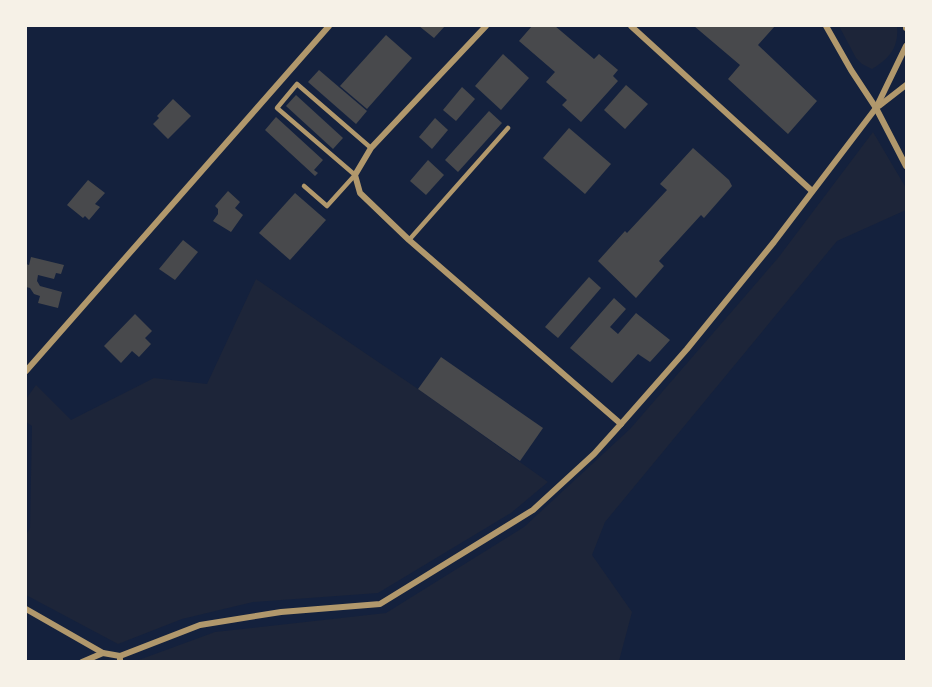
<svg xmlns="http://www.w3.org/2000/svg" width="932" height="687" font-family="Spectral,serif">
<style>
.green{fill:#1d2539}
.building{fill:#48494c}
.lines{fill:none;stroke-linecap:round;stroke-linejoin:round}
.service{stroke:#b1986c;stroke-width:4.5}
.minor{stroke:#b1986c;stroke-width:6}
</style>
<rect width="100%" height="100%" fill="#14213d"/>
<g class="green">
<path d="M 839,26 L 897,26 C 899,47 890,58 872,69 L 862,64 L 856,58 Z"/>
<polygon points="873,132 906,188 906,210 837,241 605,522 592,555 632,612 619,661 136,661 215,632 386,613 524,527 630,429 778,258"/>
<polygon points="256,279 418,389 548,482 511,513 378,593 253,602 182,619 118,644 26,595 26,535 30,528 32,426 26,422 26,399 36,385 71,420 154,378 207,384"/>
</g>
<g class="building">
<polygon points="419,26 445,26 434,38"/>
<polygon points="532,26 555,26 594,59 599,54 618,70 613,76 618,81 581,122 562,105 567,100 546,82 555,72 519,41"/>
<polygon points="694,26 775,26 758,45 817,101 788,134 728,79 740,65"/>
<polygon points="386,35 412,58 367,109 340,86"/>
<polygon points="503,54 529,78 501,110 475,86"/>
<polygon points="319,70 367,111 356,124 308,82"/>
<polygon points="626,85 648,104 625,129 604,110"/>
<polygon points="462,87 475,99 456,121 443,110"/>
<polygon points="296,95 343,138 333,149 286,106"/>
<polygon points="173,99 191,116 168,139 153,124 159,118 157,116"/>
<polygon points="489,111 502,123 458,172 445,160"/>
<polygon points="276,117 323,160 314,170 318,173 315,176 265,130"/>
<polygon points="435,118 448,130 432,149 419,137"/>
<polygon points="569,128 611,164 585,194 543,158"/>
<polygon points="693,148 729,180 732,186 704,218 701,215 659,261 664,266 636,298 598,261 625,231 627,233 667,190 660,184"/>
<polygon points="428,160 444,175 426,195 410,181"/>
<polygon points="88,180 105,193 95,204 100,207 89,220 85,216 83,218 67,205"/>
<polygon points="228,191 240,202 235,208 243,215 231,232 213,221 218,214 218,209 215,206"/>
<polygon points="295,193 326,220 290,260 259,233"/>
<polygon points="183,240 198,252 175,280 159,269"/>
<polygon points="31,257 64,265 61,274 56,273 54,279 38,275 37,281 40,286 62,292 58,308 38,303 40,296 34,294 30,288 26,287 26,264 29,265"/>
<polygon points="589,277 601,288 558,338 545,327"/>
<polygon points="614,298 626,309 610,327 618,334 636,313 670,340 650,362 638,354 612,383 570,348"/>
<polygon points="135,314 152,331 145,338 151,344 139,357 132,351 121,363 104,346"/>
<polygon points="441,357 543,428 520,461 418,389"/>
</g>
<g class="lines">
<g class="service">
<polyline points="304,186 327,206 355,175 277,108 297,84 371,148"/>
<polyline points="409,240 508,128"/>
</g>
<g class="minor">
<polyline points="486,26 371,148 355,175 360,193 409,240 621,424"/>
<polyline points="631,26 812,191"/>
<polyline points="826,26 851,70 876,108 906,166"/>
<polyline points="906,26 906,28"/>
<polyline points="879,106 906,85"/>
<polyline points="26,371 329,26"/>
<polyline points="26,609 103,653 120,656"/>
<polyline points="82,662 103,653"/>
<polyline points="120,662 120,656 200,625 281,612 380,604 533,510 594,454 621,424 687,349 774,242 876,108 906,46"/>
</g>
</g>
<rect width="932" height="687" fill="none" stroke="#f6f1e7" stroke-width="54"/>
</svg>
